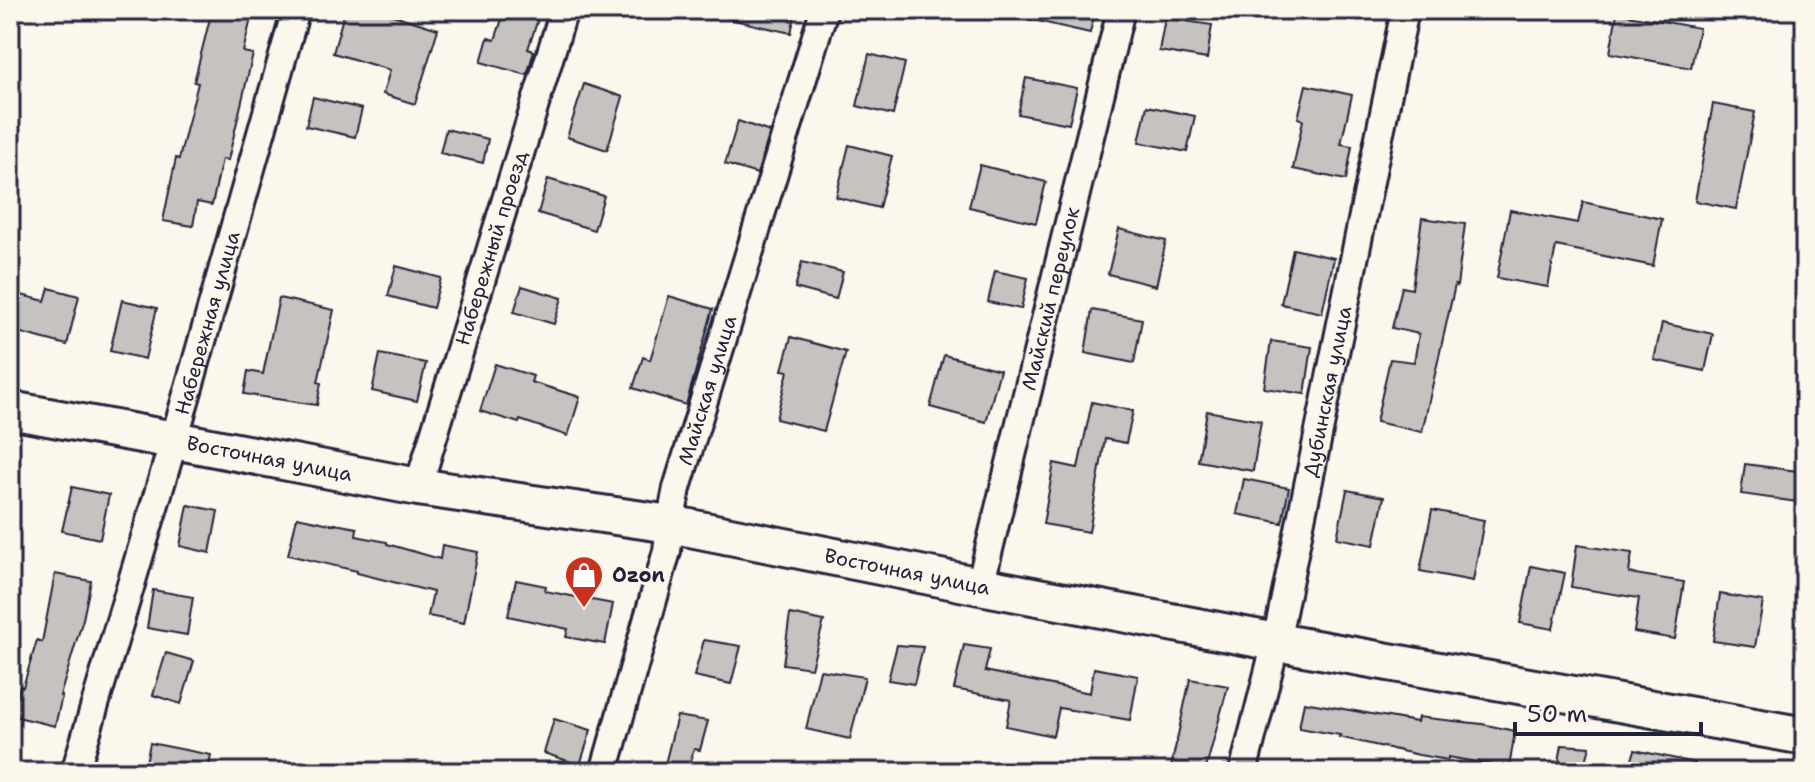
<svg xmlns="http://www.w3.org/2000/svg" width="1815" height="782" font-family="'Shantell Sans',sans-serif">
<style>
.building{fill:#c6c2c0;stroke:#22223b;stroke-width:2}
.lines{fill:none;stroke-linecap:round;stroke-linejoin:round}
.street-casing{stroke:#22223b;stroke-width:32}
.secondary-casing{stroke:#22223b;stroke-width:42}
.street{stroke:#fbf7ec;stroke-width:26}
.secondary{stroke:#fbf7ec;stroke-width:36}
.labels{text-anchor:middle;dominant-baseline:central;stroke-width:6;stroke-linejoin:round;paint-order:stroke}
.street-label{font-size:20px;fill:#22223b;stroke:#fbf7ec}
.poi-label{font-size:20px;font-weight:bold;fill:#22223b;stroke:#fbf7ec;text-anchor:start}
</style>
<rect width="100%" height="100%" fill="#fbf7ec"/>
<filter id="ink" filterUnits="userSpaceOnUse"><feTurbulence type="fractalNoise" baseFrequency=".0125" numOctaves="2"/><feDisplacementMap in="SourceGraphic" scale="16" xChannelSelector="R" yChannelSelector="G"/><feConvolveMatrix kernelMatrix="1 2 1 2 8 2 1 2 1" color-interpolation-filters="sRGB"/></filter>
<g filter="url(#ink)">
<g class="building">
<polygon points="212,10 253,10 243,52 253,54 228,160 222,159 212,205 197,202 193,226 163,221 176,158 179,159 198,83 194,82"/>
<polygon points="345,10 377,10 438,29 415,104 383,94 390,70 333,53"/>
<polygon points="505,10 541,10 528,49 534,51 527,75 481,62 488,38 495,40"/>
<polygon points="726,10 796,10 791,33 725,18"/>
<polygon points="1025,10 1095,10 1090,33 1024,18"/>
<polygon points="1617,13 1699,28 1691,68 1610,53"/>
<polygon points="1165,18 1212,25 1207,59 1159,51"/>
<polygon points="869,54 905,63 893,115 857,106"/>
<polygon points="1026,78 1077,88 1069,124 1018,114"/>
<polygon points="584,84 623,97 607,150 567,137"/>
<polygon points="1306,85 1352,95 1341,144 1352,146 1346,180 1293,169 1303,120 1298,118"/>
<polygon points="313,97 362,109 355,137 306,126"/>
<polygon points="1713,104 1755,112 1736,209 1695,201"/>
<polygon points="1147,106 1195,116 1187,152 1139,142"/>
<polygon points="738,121 770,132 757,174 725,164"/>
<polygon points="446,129 488,139 483,163 440,153"/>
<polygon points="849,145 892,156 879,208 836,197"/>
<polygon points="980,165 1046,182 1036,223 969,207"/>
<polygon points="548,179 604,196 594,230 538,213"/>
<polygon points="1583,202 1662,219 1653,266 1556,246 1548,287 1497,278 1510,210 1578,223"/>
<polygon points="1422,218 1465,224 1457,286 1455,285 1422,432 1376,422 1390,359 1414,362 1419,334 1392,328 1402,287 1412,289"/>
<polygon points="1119,229 1166,241 1156,286 1108,274"/>
<polygon points="1293,249 1334,258 1322,313 1281,304"/>
<polygon points="802,262 843,272 836,299 795,288"/>
<polygon points="396,266 441,278 433,308 388,296"/>
<polygon points="995,271 1028,278 1021,309 988,302"/>
<polygon points="522,286 562,298 554,324 514,312"/>
<polygon points="49,288 79,296 67,345 10,330 10,292 45,301"/>
<polygon points="669,296 713,309 686,405 633,388 643,357 650,360"/>
<polygon points="279,298 334,310 318,382 321,383 317,405 244,394 248,371 263,374"/>
<polygon points="122,300 157,308 145,359 110,351"/>
<polygon points="1092,310 1142,319 1134,363 1085,353"/>
<polygon points="1662,323 1713,334 1705,371 1654,360"/>
<polygon points="791,337 846,352 824,431 776,419 788,371 782,370"/>
<polygon points="1271,341 1312,347 1305,394 1264,388"/>
<polygon points="380,354 426,363 417,401 372,391"/>
<polygon points="944,355 1000,370 986,422 930,407"/>
<polygon points="495,364 533,376 531,382 580,397 568,436 520,420 519,423 480,411"/>
<polygon points="1092,402 1133,411 1126,443 1105,439 1089,532 1043,524 1054,463 1078,468"/>
<polygon points="1207,411 1261,421 1253,471 1198,461"/>
<polygon points="1745,464 1805,472 1805,503 1741,494"/>
<polygon points="1244,479 1289,488 1282,523 1237,514"/>
<polygon points="72,487 109,495 100,539 62,531"/>
<polygon points="1347,490 1384,497 1374,545 1337,538"/>
<polygon points="188,505 218,511 210,553 180,546"/>
<polygon points="1432,510 1484,520 1473,581 1420,571"/>
<polygon points="297,517 335,525 335,524 357,528 356,536 387,542 387,544 440,559 442,545 478,552 464,623 428,616 433,592 357,573 357,571 288,555"/>
<polygon points="1577,545 1632,553 1629,573 1684,582 1675,639 1634,632 1639,598 1571,587"/>
<polygon points="1531,566 1565,573 1553,629 1520,623"/>
<polygon points="55,574 91,581 83,619 60,696 62,696 55,726 13,716 20,686 23,687 37,640 42,642"/>
<polygon points="516,580 546,586 545,591 613,604 605,644 566,637 568,629 508,616"/>
<polygon points="153,590 193,597 187,635 147,628"/>
<polygon points="1720,594 1763,601 1755,647 1713,641"/>
<polygon points="790,614 824,621 811,668 783,664"/>
<polygon points="704,640 741,646 731,684 694,676"/>
<polygon points="897,645 923,647 914,684 888,680"/>
<polygon points="964,645 990,649 985,671 1090,693 1094,668 1138,676 1130,720 1059,708 1053,736 1006,726 1011,700 954,689"/>
<polygon points="166,653 194,661 181,704 153,695"/>
<polygon points="820,670 865,677 850,739 806,729"/>
<polygon points="1190,679 1228,686 1205,772 1170,772"/>
<polygon points="1304,702 1417,722 1418,717 1482,724 1515,731 1509,768 1448,757 1448,760 1419,755 1339,737 1340,735 1299,728"/>
<polygon points="677,716 708,721 700,750 694,749 687,772 663,772"/>
<polygon points="554,719 591,730 580,765 544,753"/>
<polygon points="150,743 211,755 208,772 169,772 145,768"/>
<polygon points="1562,745 1590,747 1583,772 1557,772"/>
<polygon points="1635,750 1695,763 1694,772 1628,772"/>
</g>
<g class="lines">
<defs>
<g id="street">
<path id="s1" d="M 418,487 L 564,10"/>
<path id="s2" d="M 980,586 L 1121,10"/>
<path id="s3" d="M 75,772 L 174,440 L 296,10"/>
<path id="s4" d="M 604,772 L 667,551 L 670,524 L 677,488 L 824,10"/>
<path id="s5" d="M 1243,772 L 1276,642 L 1405,10"/>
</g>
<g id="secondary">
<path id="s6" d="M 10,410 L 174,440 L 418,487 L 670,524 L 980,586 L 1276,642 L 1805,736"/>
</g>
</defs>
<use href="#street" class="street-casing"/>
<use href="#secondary" class="secondary-casing"/>
<use href="#street" class="street"/>
<use href="#secondary" class="secondary"/>
</g>
</g>
<defs>
<symbol id="shop-pin" viewBox="-11 -11 22 30"><path d="M0 17L-7.5 6A9.5 9.5 0 1 1 7.5 6Z" fill="#c8321e" stroke="#fbf7ec"/><path d="M-5-2.5h2.3a2.7 3.5 0 0 1 5.4 0H5L5.5 6h-11ZM-1.5-2.5h3a1.5 2.3 0 0 0-3 0Z" fill="#fff"/></symbol>
</defs>
<g fill-rule="evenodd">
<use href="#shop-pin" x="562" y="553" width="44" height="60"/>
</g>
<g class="labels">
<g class="street-label">
<text stroke="none"><textPath href="#s1" startOffset="250">Набережный проезд</textPath></text>
<text stroke="none"><textPath href="#s2" startOffset="296">Майский переулок</textPath></text>
<text stroke="none"><textPath href="#s3" startOffset="468">Набережная улица</textPath></text>
<text stroke="none"><textPath href="#s4" startOffset="396">Майская улица</textPath></text>
<text stroke="none"><textPath href="#s5" startOffset="390">Дубинская улица</textPath></text>
<text stroke="none"><textPath href="#s6" startOffset="264">Восточная улица</textPath></text>
<text stroke="none"><textPath href="#s6" startOffset="912">Восточная улица</textPath></text>
</g>
<g class="poi-label">
<text x="612" y="575">Ozon</text>
</g>
</g>
<rect width="1815" height="782" fill="none" stroke="#fbf7ec" stroke-width="40"/>
<rect x="20" y="20" width="1775" height="742" fill="none" stroke="#22223b" stroke-width="3" filter="url(#ink)"/>
<path d="M1515 722v12h186v-12" fill="none" stroke="#22223b" stroke-width="4"/>
<text x="1527" y="722" font-size="24" fill="#22223b" stroke="#fbf7ec" stroke-width="6" paint-order="stroke">50 m</text>
</svg>
